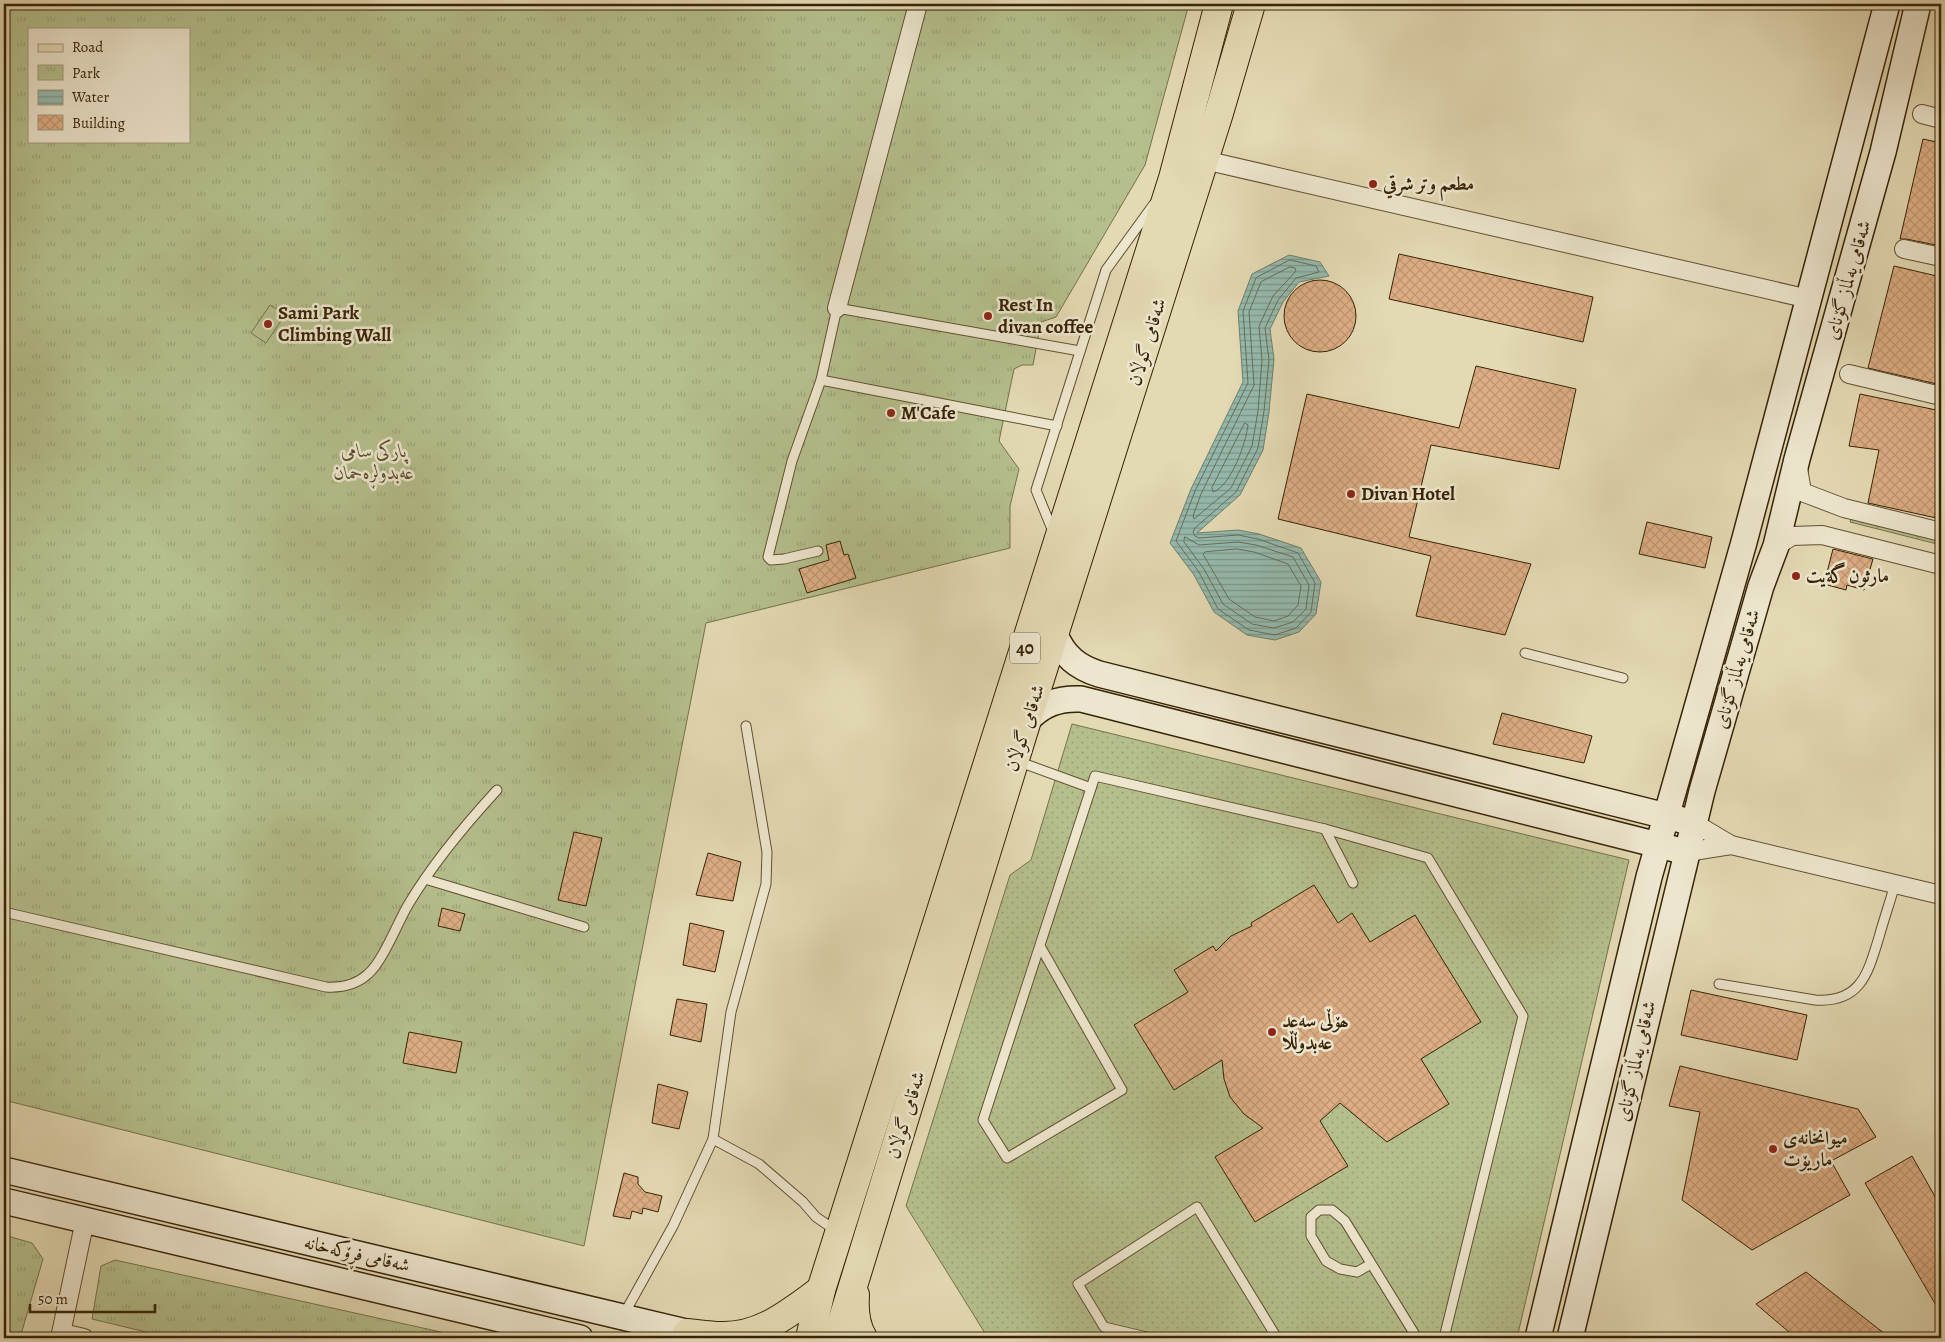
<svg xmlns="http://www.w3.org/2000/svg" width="1945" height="1342" font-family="Alegreya,Amiri,serif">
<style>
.grass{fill:url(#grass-dots);stroke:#767149}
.park{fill:url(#park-tufts);stroke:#767149;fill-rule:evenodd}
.garden{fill:#b4bf8c;stroke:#767149}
.water{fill:url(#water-rules);stroke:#6f7e6b}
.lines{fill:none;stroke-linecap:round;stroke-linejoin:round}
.shore{stroke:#666e5a;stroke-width:1}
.building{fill:url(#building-cross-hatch);stroke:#372306}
.lane-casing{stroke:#625031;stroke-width:11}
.street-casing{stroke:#625031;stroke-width:20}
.secondary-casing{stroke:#372306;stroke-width:28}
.primary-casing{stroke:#372306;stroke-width:30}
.lane{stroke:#ede6ce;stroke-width:9}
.street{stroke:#ede6ce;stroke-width:18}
.secondary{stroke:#ede6ce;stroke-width:25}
.primary{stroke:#e3d9b3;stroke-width:28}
.poi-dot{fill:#8f2418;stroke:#ede6ce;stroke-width:2}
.labels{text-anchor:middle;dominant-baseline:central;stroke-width:5;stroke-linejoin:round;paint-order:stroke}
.shield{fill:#ede6ce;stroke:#6e5e42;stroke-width:1}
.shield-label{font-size:18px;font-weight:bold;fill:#372306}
.poi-label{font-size:19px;font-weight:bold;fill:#372306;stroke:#ede6ce;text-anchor:start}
.street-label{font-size:19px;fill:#372306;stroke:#ede6ce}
.park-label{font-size:19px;font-style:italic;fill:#564a28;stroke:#ede6ce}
</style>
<defs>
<pattern id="grass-dots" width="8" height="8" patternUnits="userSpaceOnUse" patternTransform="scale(1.25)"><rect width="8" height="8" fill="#b4bf8c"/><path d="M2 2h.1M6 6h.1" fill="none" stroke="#9ba477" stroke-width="1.8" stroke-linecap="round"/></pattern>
<pattern id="park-tufts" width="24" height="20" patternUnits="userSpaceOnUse" patternTransform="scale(1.25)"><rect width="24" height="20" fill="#b4bf8c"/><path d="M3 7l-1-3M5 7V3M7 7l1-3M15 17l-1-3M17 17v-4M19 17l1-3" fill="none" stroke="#9ba477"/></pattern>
<pattern id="water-rules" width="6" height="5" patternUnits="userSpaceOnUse" patternTransform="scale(1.25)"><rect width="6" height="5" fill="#95baae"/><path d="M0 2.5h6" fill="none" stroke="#7a978c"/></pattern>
<pattern id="building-cross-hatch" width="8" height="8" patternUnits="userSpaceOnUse" patternTransform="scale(1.25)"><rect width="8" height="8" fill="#ddae84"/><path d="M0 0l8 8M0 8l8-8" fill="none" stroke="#be9570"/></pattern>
</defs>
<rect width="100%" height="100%" fill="#e3d9b3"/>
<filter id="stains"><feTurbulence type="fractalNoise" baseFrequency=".004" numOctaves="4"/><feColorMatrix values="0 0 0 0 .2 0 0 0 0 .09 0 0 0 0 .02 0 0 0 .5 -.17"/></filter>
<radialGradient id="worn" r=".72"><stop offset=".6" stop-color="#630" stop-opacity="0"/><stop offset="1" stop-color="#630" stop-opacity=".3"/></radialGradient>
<g class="grass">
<polygon points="1852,516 1941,538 1941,545 1850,522"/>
<polygon points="1072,724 1629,860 1517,1338 988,1338 906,1206 1010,875 1031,860"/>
</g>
<g class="park">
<path d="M 4,4 L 1189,4 L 1145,165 L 1056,317 L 1041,322 L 1033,365 L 1022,365 L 1014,369 L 999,441 L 1019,469 L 1010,506 L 1010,548 L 706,623 L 584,1246 L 4,1100 ZM 29,29 L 189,29 L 189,141 L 29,141 Z"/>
<polygon points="4,1235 32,1243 43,1259 20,1338 4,1338"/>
<polygon points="115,1260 468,1338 171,1338 92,1319 101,1266"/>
</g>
<polygon class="garden" points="270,305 285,315 266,343 251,333"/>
<polygon class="water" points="1289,255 1320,262 1329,276 1299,282 1283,302 1270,329 1274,359 1269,412 1263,450 1240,495 1197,533 1238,530 1259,534 1301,548 1321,582 1316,614 1299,632 1275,640 1247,635 1214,612 1194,575 1170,543 1191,489 1243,382 1238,311 1252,274"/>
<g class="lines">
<g class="shore">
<polygon points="1290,260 1316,266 1319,272 1296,278 1278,300 1265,328 1269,360 1264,411 1258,448 1236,492 1195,528 1193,532 1195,536 1199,538 1238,535 1258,539 1298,553 1315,583 1311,612 1296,628 1275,635 1249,630 1218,609 1199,572 1176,541 1195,491 1248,383 1243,311 1256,278"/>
<polygon points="1290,267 1295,268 1296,271 1273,296 1259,326 1262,360 1258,411 1252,446 1231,488 1194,519 1193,516 1201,494 1254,385 1249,312 1261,282"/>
<path d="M 1245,423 L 1248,425 C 1246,443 1231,486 1213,492 L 1212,488 Z"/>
<polygon points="1185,537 1199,545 1238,542 1256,545 1293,557 1309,585 1306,609 1293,622 1274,628 1252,624 1223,604 1204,569 1184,542"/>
<polygon points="1237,549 1254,552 1288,564 1301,586 1298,605 1288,616 1274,621 1255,617 1229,599 1203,554 1205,552"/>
</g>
</g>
<g class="building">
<polygon points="1923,139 1941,143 1941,246 1906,239 1900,239"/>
<polygon points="1399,254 1593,297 1583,342 1389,299"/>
<polygon points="1894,266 1941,277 1941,385 1868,368"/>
<circle cx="1320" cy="316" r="36"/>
<polygon points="1476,366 1576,389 1559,469 1431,445 1409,537 1531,564 1505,635 1416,616 1431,556 1278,519 1307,394 1459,428"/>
<polygon points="1860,394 1941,411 1941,519 1868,503 1879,450 1849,446"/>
<polygon points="1647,522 1712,537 1705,568 1639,554"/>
<polygon points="840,541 844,555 848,554 856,578 807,593 799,569 829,560 826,545"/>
<polygon points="1833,549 1873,559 1864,590 1847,585 1846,590 1824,584"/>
<polygon points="1502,713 1592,736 1584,763 1493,744"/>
<polygon points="574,832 602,838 586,906 558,900"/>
<polygon points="708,853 741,862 733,901 696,895"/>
<polygon points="1314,885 1338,923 1352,913 1370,942 1415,915 1481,1022 1421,1059 1449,1104 1387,1142 1340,1103 1320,1121 1348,1166 1255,1222 1215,1157 1263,1128 1244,1114 1230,1097 1224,1079 1222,1060 1174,1090 1134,1025 1188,992 1174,970 1213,946 1216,951 1231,936 1252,926 1251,923"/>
<polygon points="442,908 465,914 460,931 438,926"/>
<polygon points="690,923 724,931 715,972 683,965"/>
<polygon points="1691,990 1807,1015 1797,1060 1681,1035"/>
<polygon points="677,999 707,1004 701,1042 670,1035"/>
<polygon points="409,1032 462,1042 456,1073 403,1063"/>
<polygon points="1680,1066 1858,1109 1876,1137 1831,1161 1850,1195 1752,1250 1682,1200 1700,1112 1669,1106"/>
<polygon points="658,1084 688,1092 679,1129 652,1123"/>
<polygon points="1912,1156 1941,1207 1941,1314 1865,1183"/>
<polygon points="624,1173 638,1177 638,1184 645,1192 662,1196 658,1212 643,1208 642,1214 632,1211 630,1219 613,1216"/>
<polygon points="1806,1272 1890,1338 1796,1338 1756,1304"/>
</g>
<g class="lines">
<defs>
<g id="lane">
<polyline points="821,380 1057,426"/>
<polyline points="1054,534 1036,490 1106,270 1154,204"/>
<polyline points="818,551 784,559 771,560 768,557 792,461 821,380 837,308 1080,351"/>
<polyline points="1525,653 1623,678"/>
<polyline points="746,726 767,852 766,884 731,1012 713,1139 759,1164 803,1202 816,1217 835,1230"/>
<polyline points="1017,761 1091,788"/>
<polyline points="1325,829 1353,883"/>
<polyline points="425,879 584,927"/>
<path d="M 4,912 L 326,987 C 342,988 356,985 368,974 C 383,961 397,924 408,905 C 433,863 464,826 497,790"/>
<polyline points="1040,946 1122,1090 1007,1158 983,1120 1095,776 1325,829 1428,858 1523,1016 1444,1338"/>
<path d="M 1719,984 L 1815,1000 C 1861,1003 1868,973 1879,937 C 1884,919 1890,902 1895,884"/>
<polyline points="1371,1264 1357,1272 1340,1269 1326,1261 1311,1236 1311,1217 1319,1210 1332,1210 1345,1221 1417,1338"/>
<polyline points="628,1307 673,1226 713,1139"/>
<polyline points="1151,1338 1104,1327 1078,1284 1197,1207 1277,1338"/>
</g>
<g id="street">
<polyline points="1922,114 1941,119"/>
<polyline points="1204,160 1809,299"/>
<polyline points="1904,249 1941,257"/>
<polyline points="837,308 918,4"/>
<polyline points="1849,374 1941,396"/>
<polyline points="1798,468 1802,492 1844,508 1941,532"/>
<polyline points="1776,546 1792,536 1822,535 1941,565"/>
<polyline points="1694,823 1731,845 1941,895"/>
<polyline points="1687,852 1731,845"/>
<polyline points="62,1333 84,1338"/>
<polyline points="60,1338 85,1220"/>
</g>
<g id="secondary">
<path d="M 1055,635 C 1064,656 1077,667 1099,674 L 1682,820"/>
<path d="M 1027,720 C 1043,704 1058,698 1081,699 L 1674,849"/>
<polyline points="4,1170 707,1337"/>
<polyline points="4,1201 580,1338"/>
<polyline points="1538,1338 1649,877 1744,542 1887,4"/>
<polyline points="1570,1338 1702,791 1761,586 1776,546 1797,459 1883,152 1918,4"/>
</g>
<g id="primary">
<path d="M 855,1295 C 854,1310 855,1325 863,1338"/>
<path d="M 687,1333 C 698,1334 710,1336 721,1336 C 762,1337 790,1312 821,1290"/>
<polyline points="810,1338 821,1290 1173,178 1219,4"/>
<polyline points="837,1338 1027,720 1219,113 1251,4"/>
</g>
</defs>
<use href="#lane" class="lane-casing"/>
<use href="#street" class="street-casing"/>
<use href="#secondary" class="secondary-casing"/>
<use href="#primary" class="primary-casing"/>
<use href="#lane" class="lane"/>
<use href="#street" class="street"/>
<use href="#secondary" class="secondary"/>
<use href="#primary" class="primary"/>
</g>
<g class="poi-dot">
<circle cx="1373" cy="184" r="5"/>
<circle cx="988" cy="316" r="5"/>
<circle cx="268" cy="324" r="5"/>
<circle cx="891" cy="413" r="5"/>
<circle cx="1351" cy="494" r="5"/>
<circle cx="1796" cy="576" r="5"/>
<circle cx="1272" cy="1032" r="5"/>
<circle cx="1773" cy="1149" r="5"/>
</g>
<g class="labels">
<rect class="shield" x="1010" y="632.5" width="30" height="31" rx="4"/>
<g class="shield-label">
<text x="1025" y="648">40</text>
</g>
<g class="poi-label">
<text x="1383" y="184">مطعم وتر شرقي</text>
<text x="998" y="305">Rest In<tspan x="998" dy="22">divan coffee</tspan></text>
<text x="278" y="313">Sami Park<tspan x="278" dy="22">Climbing Wall</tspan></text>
<text x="901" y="413">M'Cafe</text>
<text x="1361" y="494">Divan Hotel</text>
<text x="1806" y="576">مارثون گةيت</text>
<text x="1282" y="1021">ھۆڵی سەعد<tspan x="1282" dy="22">عەبدوڵڵا</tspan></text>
<text x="1783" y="1138">میوانخانەی<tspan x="1783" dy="22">ماریۆت</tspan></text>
</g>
<g class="street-label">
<text transform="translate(1848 280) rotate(-74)">شەقامی یەڵماز گۆنای</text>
<text transform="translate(1147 342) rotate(-73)">شەقامی گوڵان</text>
<text transform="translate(1737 669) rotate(-74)">شەقامی یەڵماز گۆنای</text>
<text transform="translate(1025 728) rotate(-72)">شەقامی گوڵان</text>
<text transform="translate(1636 1061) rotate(-77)">شەقامی یەڵماز گۆنای</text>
<text transform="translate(906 1115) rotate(-73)">شەقامی گوڵان</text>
<text transform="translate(357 1254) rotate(13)">شەقامی فڕۆکەخانە</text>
</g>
<g class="park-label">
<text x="374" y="451">پارکی سامی<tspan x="374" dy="22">عەبدولڕەحمان</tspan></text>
</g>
</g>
<rect width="1945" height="1342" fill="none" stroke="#e3d9b3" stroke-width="20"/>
<rect x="5" y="5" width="1935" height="1332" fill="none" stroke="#372306" stroke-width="2.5"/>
<rect x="10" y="10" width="1925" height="1322" fill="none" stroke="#372306"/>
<rect x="28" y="28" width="162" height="115" fill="#ede6ce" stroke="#a4987e"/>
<rect x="38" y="44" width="25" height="8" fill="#e3d9b3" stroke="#a4987e"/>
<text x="72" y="52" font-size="15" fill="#372306">Road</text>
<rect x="38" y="65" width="25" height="15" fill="url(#park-tufts)" stroke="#a4987e"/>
<text x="72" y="78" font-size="15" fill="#372306">Park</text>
<rect x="38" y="90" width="25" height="15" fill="url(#water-rules)" stroke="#a4987e"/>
<text x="72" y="102" font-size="15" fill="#372306">Water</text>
<rect x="38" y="115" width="25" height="15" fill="url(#building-cross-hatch)" stroke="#a4987e"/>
<text x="72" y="128" font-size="15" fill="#372306">Building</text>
<path d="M30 1304v8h125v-8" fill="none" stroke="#372306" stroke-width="2.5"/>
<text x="38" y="1304" font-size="15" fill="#372306" stroke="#ede6ce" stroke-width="4" paint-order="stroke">50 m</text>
<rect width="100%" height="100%" filter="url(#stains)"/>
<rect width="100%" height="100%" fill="url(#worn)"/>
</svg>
